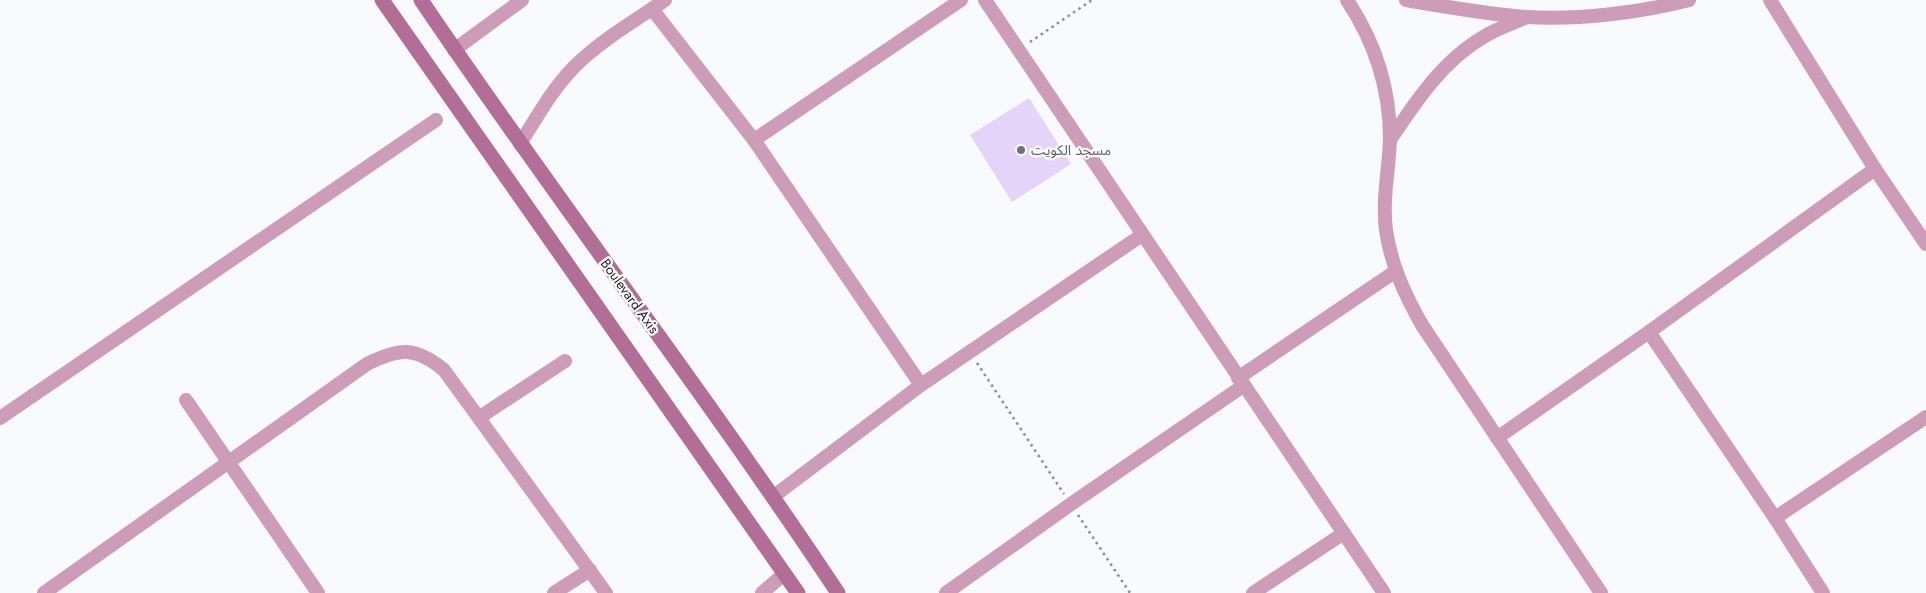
<svg xmlns="http://www.w3.org/2000/svg" width="1926" height="593" font-family="Jost,'Noto Sans Arabic',sans-serif">
<style>
.building{fill:#e5d3f9}
.lines{fill:none;stroke-linecap:round;stroke-linejoin:round}
.path{stroke:#8c8d8f;stroke-width:2.5;stroke-dasharray:2.5 4;stroke-linecap:butt}
.street{stroke:#cc9cb8;stroke-width:14}
.secondary{stroke:#b26e97;stroke-width:15}
.worship-dot{fill:#6b7280;stroke:#fff;stroke-width:2}
.labels{text-anchor:middle;dominant-baseline:central;stroke-width:4.5;stroke-linejoin:round;paint-order:stroke}
.worship-label{font-size:14px;fill:#5b616d;stroke:#fff;text-anchor:start}
.street-label{font-size:14px;fill:#1d1d1e;stroke:#fff}
</style>
<rect width="100%" height="100%" fill="#f9fafd"/>
<polygon class="building" points="1029,98 1071,164 1012,202 970,135"/>
<g class="lines">
<g class="path">
<polyline points="1030,42 1092,0"/>
<polyline points="977,363 1064,494"/>
<polyline points="1078,515 1130,593"/>
</g>
<g class="street">
<polyline points="985,0 1384,593"/>
<path d="M 1347,0 C 1375,42 1390,88 1390,139 C 1389,170 1382,199 1386,230 C 1391,265 1405,295 1422,325 L 1601,593"/>
<path d="M 1406,0 C 1446,7 1486,14 1526,17 C 1577,20 1640,13 1689,0"/>
<polyline points="1770,0 1875,169 1926,244"/>
<polyline points="652,9 754,140 921,385"/>
<polyline points="454,50 522,0"/>
<polyline points="754,140 961,0"/>
<path d="M 1390,140 C 1416,101 1443,60 1485,36 C 1498,28 1514,23 1527,17"/>
<path d="M 520,144 C 537,117 553,88 575,66 C 601,40 635,21 665,0"/>
<polyline points="1649,332 1775,518 1823,593"/>
<polyline points="1238,378 1396,271"/>
<polyline points="186,400 318,593"/>
<polyline points="480,417 565,361"/>
<polyline points="0,418 436,120"/>
<polyline points="1497,438 1649,332 1875,169"/>
<polyline points="774,496 921,385 1142,235"/>
<polyline points="1775,518 1926,417"/>
<path d="M 44,593 L 367,364 C 399,348 415,346 444,370 L 606,593"/>
<polyline points="554,593 590,570"/>
<polyline points="762,593 784,574"/>
<polyline points="946,593 1071,504 1243,386"/>
<polyline points="1253,593 1344,533"/>
</g>
<g class="secondary">
<polyline points="382,0 798,593"/>
<path d="M 421,0 C 556,200 704,391 838,593"/>
</g>
</g>
<circle class="worship-dot" cx="1021" cy="150" r="5"/>
<g class="labels">
<g class="worship-label">
<text x="1031" y="150">مسجد الكويت</text>
</g>
<g class="street-label">
<text transform="translate(630 296) rotate(54)">Boulevard Axis</text>
</g>
</g>
</svg>
